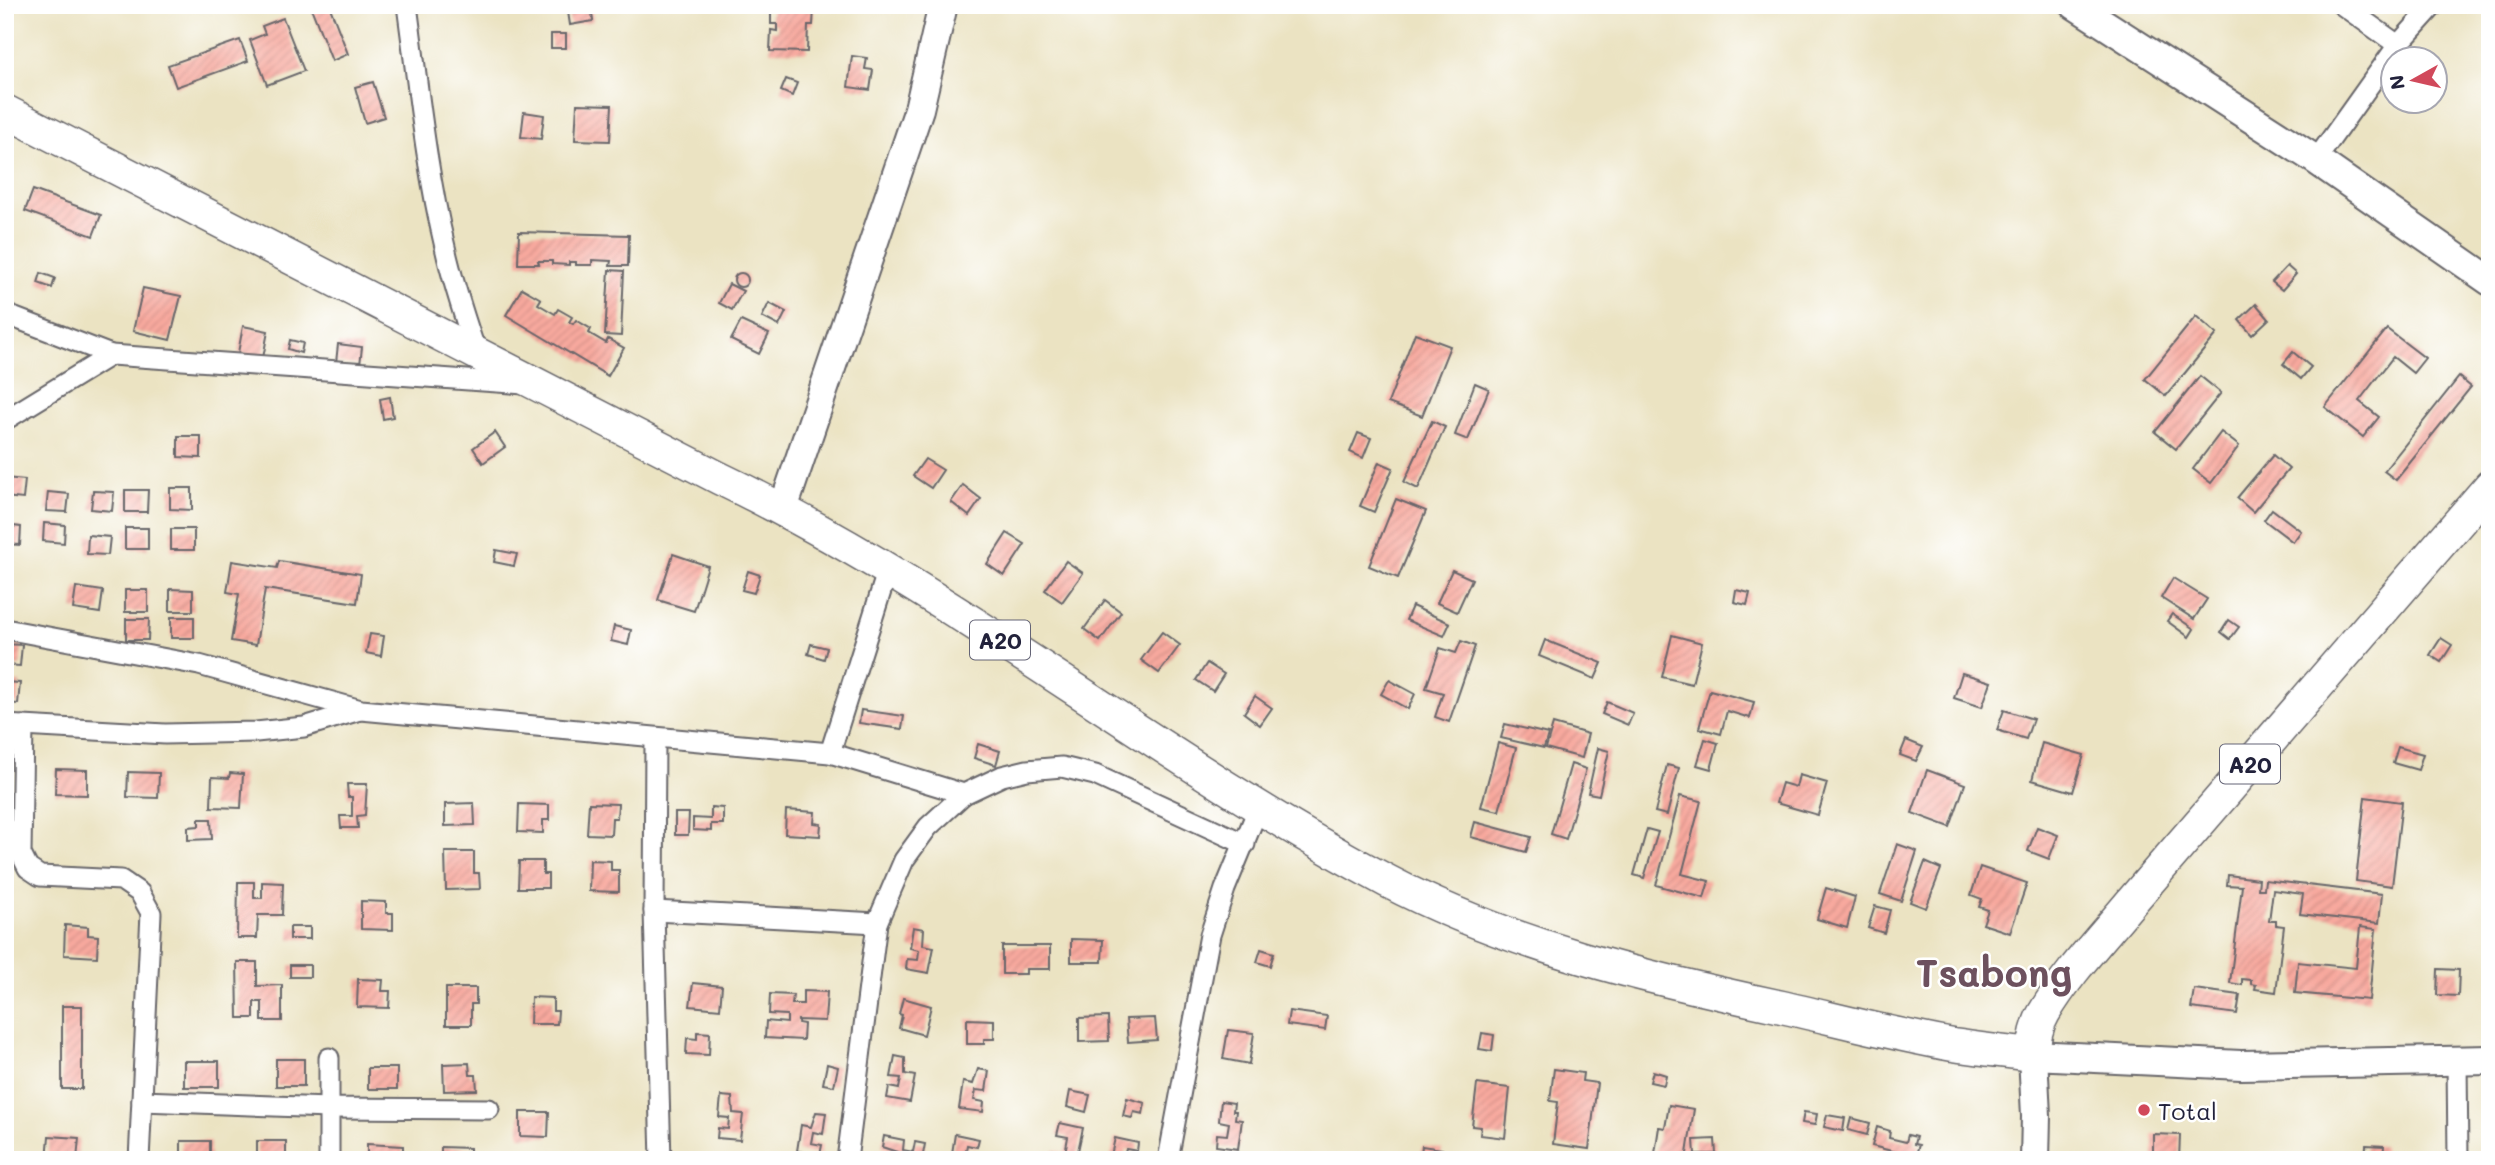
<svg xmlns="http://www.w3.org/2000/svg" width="2495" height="1165" font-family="Mali,sans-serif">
	<defs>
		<pattern id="building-hatch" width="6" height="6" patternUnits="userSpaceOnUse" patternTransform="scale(1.75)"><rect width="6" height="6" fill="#f8a99e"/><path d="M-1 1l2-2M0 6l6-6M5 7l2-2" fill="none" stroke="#d49189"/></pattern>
	</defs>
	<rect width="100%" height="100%" fill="#fff"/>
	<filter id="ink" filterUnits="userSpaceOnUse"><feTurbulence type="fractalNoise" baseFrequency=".0143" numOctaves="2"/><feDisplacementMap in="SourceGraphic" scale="14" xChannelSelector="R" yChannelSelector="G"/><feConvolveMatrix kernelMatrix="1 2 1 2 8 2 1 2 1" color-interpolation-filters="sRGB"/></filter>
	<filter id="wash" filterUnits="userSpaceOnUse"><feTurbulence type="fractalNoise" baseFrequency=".00686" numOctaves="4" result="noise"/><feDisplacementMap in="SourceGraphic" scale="28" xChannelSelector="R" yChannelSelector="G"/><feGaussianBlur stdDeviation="1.57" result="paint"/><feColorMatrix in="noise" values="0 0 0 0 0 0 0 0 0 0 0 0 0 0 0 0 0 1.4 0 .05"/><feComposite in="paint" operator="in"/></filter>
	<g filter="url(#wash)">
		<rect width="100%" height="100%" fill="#ebe3c2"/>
		<g id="blocks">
			<g fill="url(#building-hatch)">
				<polygon points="310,5 329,5 348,54 332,61"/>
				<polygon points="567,5 591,5 593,21 570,25"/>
				<polygon points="771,5 807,5 808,8 814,8 813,25 808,25 807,52 770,51 771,30 777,31 777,24 771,24"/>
				<polygon points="283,18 304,71 267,85 250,40 265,34 262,26"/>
				<rect x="551" y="34" width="15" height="14"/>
				<polygon points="240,40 248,61 176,87 168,65"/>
				<polygon points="852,56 867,58 865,69 873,70 870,90 848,87"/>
				<polygon points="786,79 797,83 792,96 781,91"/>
				<polygon points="373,82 384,117 365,123 355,87"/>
				<polygon points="577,104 612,105 610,141 575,140"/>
				<polygon points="524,112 544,115 541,139 521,137"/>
				<polygon points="33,190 101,215 93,236 25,211"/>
				<polygon points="519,232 629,235 628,266 610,266 611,261 592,260 592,265 576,265 576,262 569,262 569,265 552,264 552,261 538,261 539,264 518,264"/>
				<polygon points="2287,266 2296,274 2282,290 2272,282"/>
				<polygon points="609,270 624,271 621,336 605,335"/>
				<polygon points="41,273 55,278 52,288 38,283"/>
				<circle cx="741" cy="280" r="7"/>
				<polygon points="729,284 743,291 732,310 719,303"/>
				<polygon points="143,288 181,296 170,340 133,331"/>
				<polygon points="522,288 541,299 538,304 555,314 558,309 572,317 569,322 573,324 576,320 591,329 589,333 606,343 608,339 624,348 608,376 506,315"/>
				<polygon points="769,303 786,312 779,326 762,317"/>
				<polygon points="2256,304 2269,319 2252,335 2239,320"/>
				<polygon points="2196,316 2217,334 2166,396 2145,379"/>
				<polygon points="741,321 769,334 759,354 731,340"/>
				<polygon points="243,326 268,331 263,358 238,353"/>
				<polygon points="2387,329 2425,358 2413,373 2393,357 2359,401 2379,417 2363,437 2325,407"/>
				<polygon points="1415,333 1450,346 1422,416 1388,403"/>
				<polygon points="290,340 303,343 301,353 288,349"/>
				<polygon points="338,344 362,347 360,365 336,363"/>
				<polygon points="2293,352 2311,367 2301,379 2283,364"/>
				<polygon points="2200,376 2221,393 2176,449 2155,432"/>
				<polygon points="2459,377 2471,387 2396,480 2384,471"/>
				<polygon points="1475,383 1489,389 1468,440 1455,435"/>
				<polygon points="390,397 393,417 383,419 380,399"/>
				<polygon points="1432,421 1445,427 1418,489 1404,482"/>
				<polygon points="495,432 505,447 483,463 473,448"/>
				<polygon points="2221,432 2239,446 2211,483 2193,469"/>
				<polygon points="1358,433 1371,438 1363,458 1350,452"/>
				<polygon points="178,436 201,436 201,458 178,457"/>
				<polygon points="2273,455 2289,469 2253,512 2237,498"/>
				<polygon points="925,459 943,470 931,488 913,476"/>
				<polygon points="1379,462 1393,468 1374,512 1360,506"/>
				<polygon points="5,478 25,480 23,499 5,497"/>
				<polygon points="963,485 981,499 969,516 951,502"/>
				<polygon points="170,488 192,488 192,510 170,509"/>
				<polygon points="125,490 148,490 147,512 125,512"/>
				<polygon points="93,491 114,492 112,511 91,509"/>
				<polygon points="48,492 69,494 67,512 46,511"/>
				<polygon points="1396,499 1426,511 1398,578 1369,566"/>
				<polygon points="2272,509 2301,531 2293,542 2264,520"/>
				<polygon points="44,523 65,525 64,543 43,541"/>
				<polygon points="5,525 21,527 20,545 5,544"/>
				<rect x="125" y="528" width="23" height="21"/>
				<rect x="171" y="529" width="23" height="21"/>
				<polygon points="1007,533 1025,544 1004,576 987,564"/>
				<polygon points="88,535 110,537 108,555 87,554"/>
				<polygon points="496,550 517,554 514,566 494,562"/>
				<polygon points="673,554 708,566 694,611 658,600"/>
				<polygon points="232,561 277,568 279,561 361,574 357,603 265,589 256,645 231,641 239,594 227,592"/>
				<polygon points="1066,561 1083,573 1062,602 1045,590"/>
				<polygon points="1452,570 1472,579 1457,612 1437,603"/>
				<polygon points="748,571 760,575 754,593 742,590"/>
				<polygon points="2173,578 2207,599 2194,619 2161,598"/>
				<polygon points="76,587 103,591 100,613 73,609"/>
				<polygon points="170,589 193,590 193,611 170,611"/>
				<rect x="125" y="590" width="23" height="22"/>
				<polygon points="1736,590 1750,593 1747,605 1734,602"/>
				<polygon points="1105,600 1121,612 1100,641 1084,629"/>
				<polygon points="1412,606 1450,623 1444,636 1406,620"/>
				<polygon points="2172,614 2194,629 2189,637 2167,621"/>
				<rect x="171" y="617" width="23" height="21"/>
				<polygon points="126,619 149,619 148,640 126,640"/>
				<polygon points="2229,620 2239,627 2230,639 2221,632"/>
				<polygon points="614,626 631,630 628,645 611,641"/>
				<polygon points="1162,632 1180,645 1159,673 1141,660"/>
				<polygon points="370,634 384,636 381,656 366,653"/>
				<polygon points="1672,635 1702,643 1692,684 1662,677"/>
				<polygon points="2441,638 2452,645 2441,662 2430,655"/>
				<polygon points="1545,640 1602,663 1595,679 1539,656"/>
				<polygon points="1461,641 1475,646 1449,722 1435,717 1443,693 1426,688 1440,648 1456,653"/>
				<polygon points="5,644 22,645 20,666 5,665"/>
				<polygon points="811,644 827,648 824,659 808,654"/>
				<polygon points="1207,663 1224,674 1213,691 1196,680"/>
				<polygon points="1962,673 1991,682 1982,707 1954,698"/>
				<polygon points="1389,680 1415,694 1408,709 1381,694"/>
				<polygon points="5,682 20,683 18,704 5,703"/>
				<polygon points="1710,690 1754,702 1750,718 1727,711 1721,734 1699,728"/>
				<polygon points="1255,696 1272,708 1260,725 1244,713"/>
				<polygon points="1607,702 1633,713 1628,725 1602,714"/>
				<polygon points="861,710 904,716 902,729 859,723"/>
				<polygon points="2004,710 2033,719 2026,739 1997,730"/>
				<polygon points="1505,724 1548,734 1544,748 1501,738"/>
				<polygon points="1553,724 1588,734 1582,758 1546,748"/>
				<polygon points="1705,739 1718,743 1711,769 1697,765"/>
				<polygon points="1906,740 1923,747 1916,761 1900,755"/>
				<polygon points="1498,743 1516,748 1499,811 1481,807"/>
				<polygon points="2042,743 2084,755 2073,792 2032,780"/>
				<polygon points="978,744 1000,751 996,765 974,758"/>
				<polygon points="2398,747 2423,754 2418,770 2393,763"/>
				<polygon points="1598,748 1609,751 1599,795 1588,793"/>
				<polygon points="1571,764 1586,769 1566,839 1551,834"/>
				<polygon points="1667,765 1679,768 1667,815 1655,812"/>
				<polygon points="56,769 87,770 87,795 55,794"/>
				<polygon points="1927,770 1965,784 1950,827 1912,813"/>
				<polygon points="128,772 159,773 158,798 127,797"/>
				<polygon points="230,773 243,774 241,808 211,807 212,777 229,778"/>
				<polygon points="1799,775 1827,783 1818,815 1776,803 1782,783 1796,787"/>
				<polygon points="347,784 367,784 365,815 357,816 358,828 341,828 340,816 352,816 352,797 348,797"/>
				<polygon points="1680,796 1701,801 1682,874 1709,881 1704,898 1656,885"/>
				<polygon points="2365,797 2402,802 2392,886 2356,881"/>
				<polygon points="474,803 475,825 445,826 445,804"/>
				<polygon points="589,803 618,804 617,818 612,818 611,835 587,834"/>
				<polygon points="519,804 549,805 549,820 543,820 543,833 518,832"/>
				<polygon points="711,807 723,808 723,824 711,824 711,831 693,830 693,818 711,819"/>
				<polygon points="786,810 815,812 814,823 821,824 820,836 785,834"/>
				<polygon points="675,813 689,813 688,835 675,835"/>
				<polygon points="199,819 211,819 212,839 188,840 188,827 199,826"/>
				<polygon points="1475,822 1531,837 1526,852 1471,837"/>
				<polygon points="2037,827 2058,835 2049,859 2028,851"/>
				<polygon points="1647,829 1658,832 1644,878 1634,875"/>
				<polygon points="1897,844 1917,851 1901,901 1880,894"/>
				<polygon points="445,852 474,852 474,873 479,873 480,889 446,890"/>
				<polygon points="590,860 611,861 611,870 619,870 619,892 589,891"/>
				<polygon points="519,861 543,861 543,874 548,874 548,888 518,888"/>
				<polygon points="1925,862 1941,869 1926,908 1910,902"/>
				<polygon points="1980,867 2027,883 2010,933 1983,924 1988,910 1979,907 1982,899 1971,895"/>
				<polygon points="2228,875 2259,879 2258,889 2264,889 2265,880 2382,894 2379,923 2300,914 2303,894 2273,890 2269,921 2276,921 2276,925 2284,926 2276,992 2255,989 2256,985 2251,984 2251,980 2242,979 2242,985 2230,983 2242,886 2227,885"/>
				<polygon points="238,882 254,882 254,898 262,898 262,882 283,883 282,915 258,915 257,938 237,938"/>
				<polygon points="1826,888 1855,897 1847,928 1817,919"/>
				<polygon points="361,901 386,902 386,913 393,913 393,930 361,929"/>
				<polygon points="1875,906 1890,910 1884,933 1868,928"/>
				<polygon points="65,925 88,927 88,935 98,936 97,957 64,955"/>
				<rect x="290" y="927" width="20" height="12"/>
				<polygon points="913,927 924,929 923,945 934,947 929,973 906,969 907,959 918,960 919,950 910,948"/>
				<polygon points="2360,927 2376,929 2369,1000 2295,993 2298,962 2356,968"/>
				<polygon points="1071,939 1103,940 1102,962 1071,962"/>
				<polygon points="1002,946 1050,946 1050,969 1026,969 1026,974 1002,974"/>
				<polygon points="1261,949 1274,953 1270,966 1257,962"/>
				<polygon points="237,962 257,962 257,986 282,985 282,1021 262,1021 262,1002 254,1002 254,1018 238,1018"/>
				<rect x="290" y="965" width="20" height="12"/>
				<polygon points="2438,969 2459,970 2458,996 2437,995"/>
				<polygon points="358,979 383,980 382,991 390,991 389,1008 357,1007"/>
				<polygon points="693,983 722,986 720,1009 690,1006"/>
				<polygon points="446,988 476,988 476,1004 471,1004 471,1025 446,1025"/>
				<polygon points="2194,989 2240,995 2237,1014 2191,1008"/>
				<polygon points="803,991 827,992 825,1021 798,1020 798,1023 804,1024 803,1040 765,1038 766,1021 787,1023 787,1015 769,1014 770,994 793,995 792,1004 803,1004"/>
				<polygon points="531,997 553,998 553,1011 558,1011 557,1024 530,1024"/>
				<polygon points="903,998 931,1006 924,1035 899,1028 902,1015 899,1014"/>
				<rect x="62" y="1006" width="20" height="83"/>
				<polygon points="1289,1011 1327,1016 1325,1030 1287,1025"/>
				<polygon points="1108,1017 1109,1041 1079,1042 1079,1018"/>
				<polygon points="1155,1018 1157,1040 1128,1042 1126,1019"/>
				<polygon points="967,1019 994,1020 994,1039 984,1039 984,1044 967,1044"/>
				<polygon points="1228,1030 1254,1033 1249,1064 1223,1059"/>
				<polygon points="697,1032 710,1033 709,1055 686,1054 687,1038 697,1039"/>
				<polygon points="1482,1033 1494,1035 1492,1051 1479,1049"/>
				<polygon points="895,1056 905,1058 905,1074 915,1076 910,1102 887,1098 889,1087 899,1089 901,1078 891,1077"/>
				<rect x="276" y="1059" width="28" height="27"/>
				<rect x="184" y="1061" width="35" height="26"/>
				<polygon points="469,1063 470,1075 476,1075 477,1090 444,1091 443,1064"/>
				<polygon points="827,1064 838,1067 834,1086 823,1084"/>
				<rect x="368" y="1068" width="29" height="21"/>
				<polygon points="978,1069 989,1071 986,1091 976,1090 974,1100 984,1102 983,1112 959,1109 963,1082 973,1084"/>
				<polygon points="1554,1069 1583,1073 1582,1081 1597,1083 1589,1149 1553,1144 1558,1102 1550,1101"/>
				<polygon points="1653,1071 1666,1075 1664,1085 1650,1082"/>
				<polygon points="1477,1084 1510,1088 1505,1138 1480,1135 1481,1127 1472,1126"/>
				<polygon points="1070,1091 1090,1095 1086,1112 1067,1107"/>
				<polygon points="721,1096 732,1097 733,1113 743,1114 740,1140 717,1138 718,1128 728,1129 729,1118 719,1117"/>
				<polygon points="1127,1098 1145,1103 1143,1114 1134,1112 1132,1118 1123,1116"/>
				<polygon points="1221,1101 1234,1103 1233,1111 1236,1111 1235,1119 1242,1120 1238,1149 1216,1146 1217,1134 1227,1135 1229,1123 1219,1121"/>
				<polygon points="1669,1105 1694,1109 1686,1160 1654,1160 1659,1127 1665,1128"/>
				<polygon points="520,1112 549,1112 548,1137 520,1136"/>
				<polygon points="816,1112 826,1113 823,1134 813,1132 811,1143 822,1145 820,1155 797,1151 801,1125 811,1127"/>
				<polygon points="1804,1112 1817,1114 1815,1125 1802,1123"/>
				<polygon points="1827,1115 1845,1118 1843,1131 1824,1127"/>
				<polygon points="1851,1118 1870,1123 1867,1135 1848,1130"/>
				<polygon points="1060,1123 1083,1128 1076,1160 1052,1158 1054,1150 1065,1153 1068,1137 1057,1135"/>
				<polygon points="1877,1127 1890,1131 1889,1138 1906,1142 1908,1135 1916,1137 1914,1144 1919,1145 1915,1157 1872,1146"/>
				<polygon points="955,1134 979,1139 977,1147 967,1145 964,1160 951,1160"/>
				<polygon points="2153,1134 2180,1135 2179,1160 2153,1160"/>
				<polygon points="49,1136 79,1138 77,1160 47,1160"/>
				<polygon points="884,1136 904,1140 903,1150 913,1152 915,1142 925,1144 922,1160 896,1160 897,1152 882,1147"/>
				<polygon points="1115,1138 1138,1143 1137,1151 1126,1149 1123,1160 1110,1160"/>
				<polygon points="1715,1139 1716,1154 1695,1154 1694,1140"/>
				<rect x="181" y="1141" width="29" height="19"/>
				<rect x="257" y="1141" width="29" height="19"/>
				<polygon points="367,1144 403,1146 403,1160 367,1160"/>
				<polygon points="2366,1145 2384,1146 2383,1160 2365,1160"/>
				<polygon points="1422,1146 1442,1149 1440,1160 1420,1160"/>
				<polygon points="441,1147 470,1148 470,1160 441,1160"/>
			</g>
		</g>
	</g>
	<g filter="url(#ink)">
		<use href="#blocks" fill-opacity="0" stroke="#68666a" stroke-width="2"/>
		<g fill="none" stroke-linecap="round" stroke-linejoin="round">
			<g stroke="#68666a" stroke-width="23">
				<g id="street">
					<path d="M407 5C418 86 426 168 445 247 453 284 465 319 477 355"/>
					<polyline points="2342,5 2398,45"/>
					<polyline points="2316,160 2398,45 2434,5"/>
					<polyline points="5,314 111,355"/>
					<polyline points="5,420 111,355 524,384"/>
					<polyline points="5,629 199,665 361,710 830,753 964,794 1002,776 1027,770 1062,767 1095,775 1245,844"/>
					<polyline points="5,725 165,734 256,732 304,727 360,710"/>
					<polyline points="23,726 21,854 28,868 40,876 121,880 140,893 151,913 139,1160"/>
					<polyline points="655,738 654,911 661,1160"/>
					<polyline points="830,753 888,569"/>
					<polyline points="654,911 877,923"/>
					<polyline points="2457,1060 2458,1160"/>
					<polyline points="142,1101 329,1108 489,1109"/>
					<polyline points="329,1160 329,1058"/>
					<polyline points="847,1160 877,923 904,860 928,827 964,794"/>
					<polyline points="1168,1160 1210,935 1225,889 1258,809"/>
				</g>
			</g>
			<g stroke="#68666a" stroke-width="32">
				<g id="secondary">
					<polyline points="2075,5 2316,160 2490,281"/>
					<polyline points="783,509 919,109 943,5"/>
					<polyline points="2035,1160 2036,1116 2033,1055 2241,1065 2490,1060"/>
				</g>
			</g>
			<g stroke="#68666a" stroke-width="35">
				<path id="primary" d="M5 111 719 478C955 591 1157 759 1387 881 1511 946 1647 978 1782 1007 1839 1020 1896 1035 1953 1045 1980 1049 2006 1052 2033 1055 2034 1041 2036 1026 2044 1013 2066 975 2103 936 2132 901L2490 486"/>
			</g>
			<use href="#street" stroke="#fff" stroke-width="19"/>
			<use href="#secondary" stroke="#fff" stroke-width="28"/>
			<use href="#primary" stroke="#fff" stroke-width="32"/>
		</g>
	</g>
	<circle fill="#d1495b" stroke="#fff" stroke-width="2.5" cx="2144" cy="1110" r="7"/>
	<g text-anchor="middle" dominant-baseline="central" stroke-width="5" stroke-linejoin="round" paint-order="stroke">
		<g fill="#fff" stroke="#646476" stroke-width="2">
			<rect x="970" y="620.5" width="60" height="39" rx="5"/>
			<rect x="2220" y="744.5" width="60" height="39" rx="5"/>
		</g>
		<g font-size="23" font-weight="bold" fill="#22223b">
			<text x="1000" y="640">A20</text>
			<text x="2250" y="764">A20</text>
		</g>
		<g font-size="24" fill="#22223b" stroke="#fff" text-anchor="start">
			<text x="2158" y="1110">Total</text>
		</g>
		<g font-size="38" font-weight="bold" fill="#6d515e" stroke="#fff">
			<text x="1994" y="972">Tsabong</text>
		</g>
	</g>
	<rect width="2495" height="1165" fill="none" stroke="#fff" stroke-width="28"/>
	<g transform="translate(2414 80) rotate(262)"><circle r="33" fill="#ffffff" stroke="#a7a7b1" stroke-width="2"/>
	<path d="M0-5L12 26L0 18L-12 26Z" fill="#d1495b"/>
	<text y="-10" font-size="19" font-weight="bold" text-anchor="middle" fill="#22223b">N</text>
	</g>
</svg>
